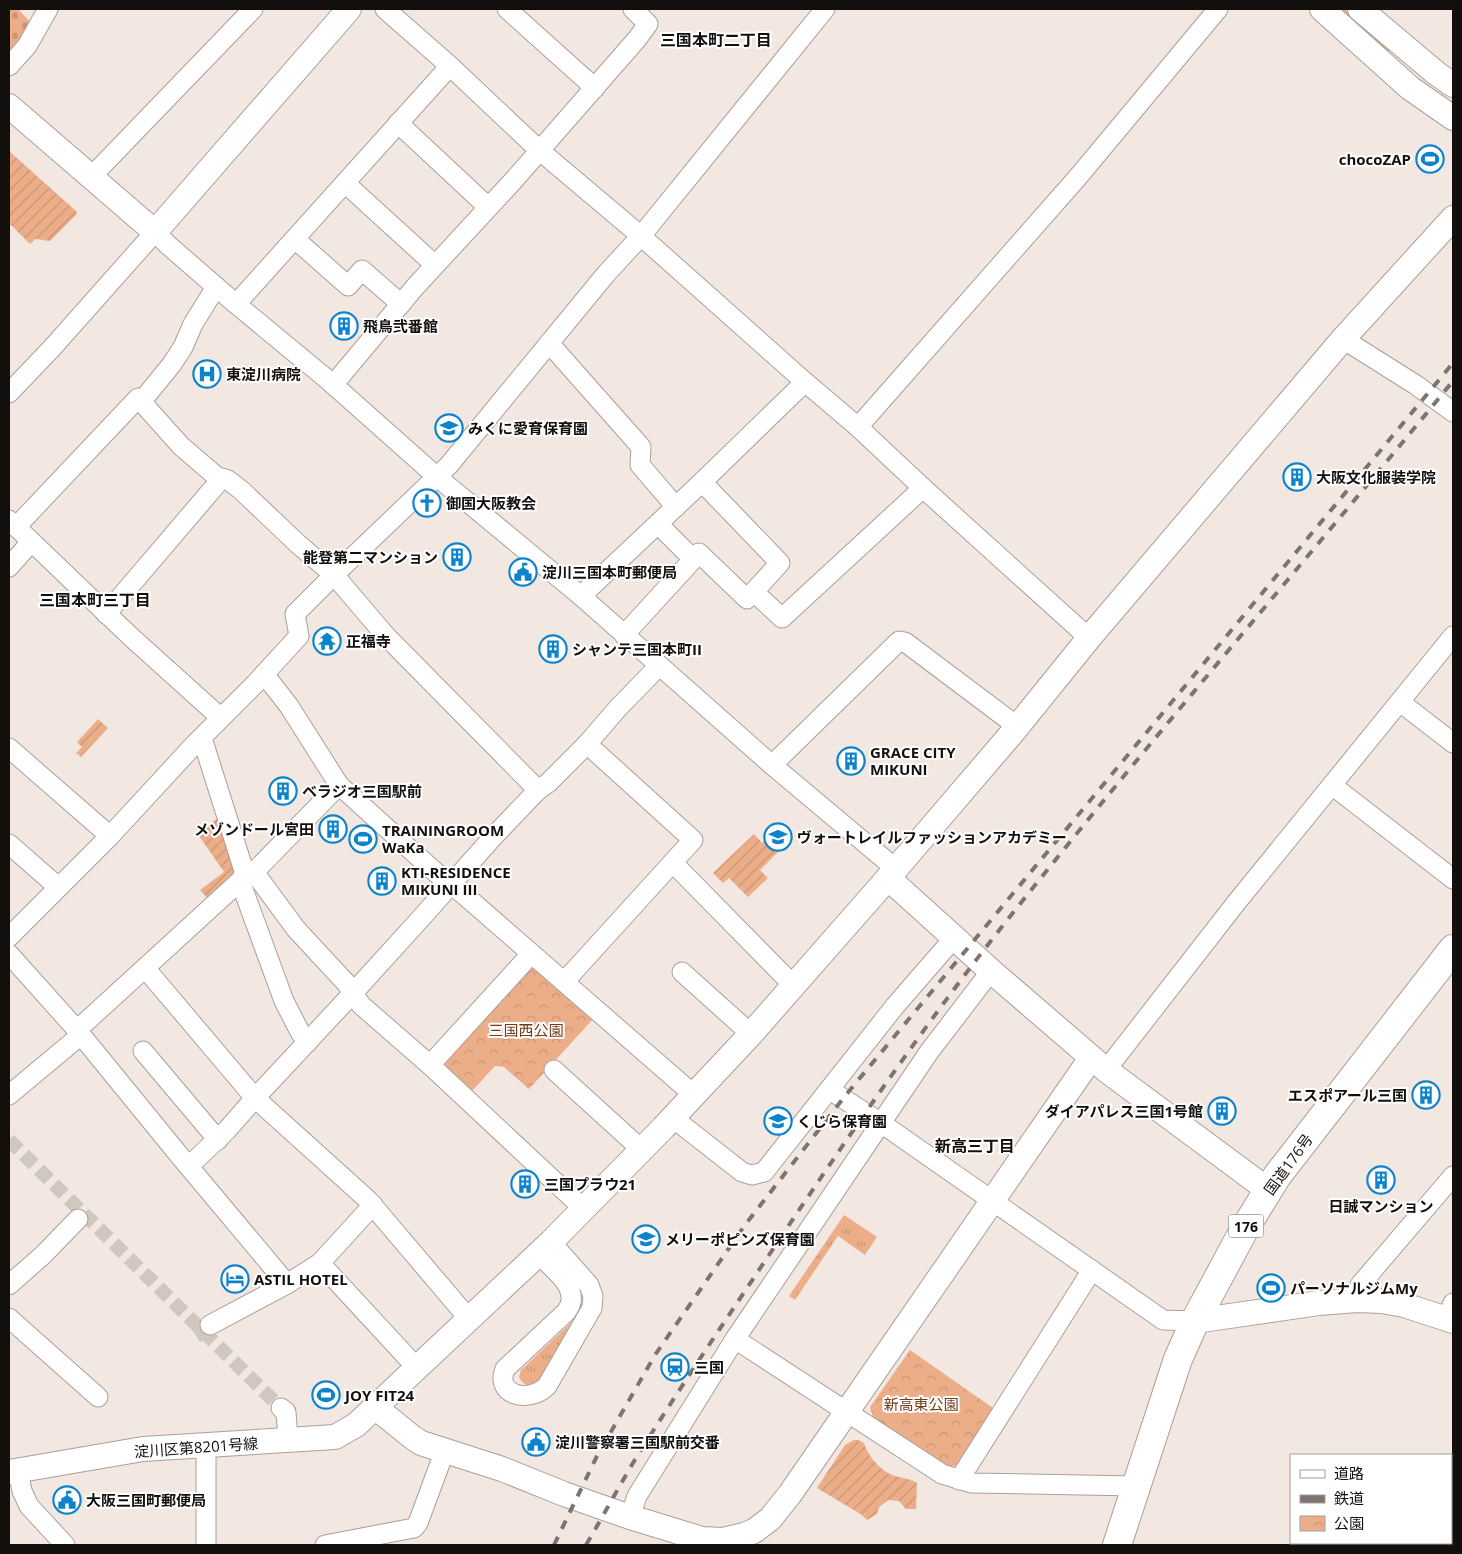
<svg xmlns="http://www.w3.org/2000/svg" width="1462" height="1554" font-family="'Open Sans','Noto Sans JP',sans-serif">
	<defs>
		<pattern id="grass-tufts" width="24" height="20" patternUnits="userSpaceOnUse" patternTransform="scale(1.25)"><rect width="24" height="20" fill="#ecae88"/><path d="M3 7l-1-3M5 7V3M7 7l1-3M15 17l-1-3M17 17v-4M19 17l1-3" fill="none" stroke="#ca9474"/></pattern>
		<pattern id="cemetery-stones" width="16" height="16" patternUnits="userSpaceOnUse" patternTransform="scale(1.25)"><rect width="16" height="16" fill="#ecae88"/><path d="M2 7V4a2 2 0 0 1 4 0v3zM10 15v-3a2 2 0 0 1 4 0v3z" fill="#ca9474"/></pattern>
		<pattern id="park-crowns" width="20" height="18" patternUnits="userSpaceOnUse" patternTransform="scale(1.25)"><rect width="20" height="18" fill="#ecae88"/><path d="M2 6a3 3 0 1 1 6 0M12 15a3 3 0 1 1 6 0" fill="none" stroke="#ca9474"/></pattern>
		<pattern id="garden-furrows" width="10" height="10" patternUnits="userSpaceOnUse" patternTransform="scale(1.25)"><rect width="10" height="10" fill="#ecae88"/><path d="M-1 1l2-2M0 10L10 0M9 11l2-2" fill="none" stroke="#ca9474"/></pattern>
	</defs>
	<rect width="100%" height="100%" fill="#f3e8e1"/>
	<g fill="url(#grass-tufts)">
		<polygon points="1338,9 1345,9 1391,48 1391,50 1388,52"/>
		<polygon points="844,1215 877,1237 865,1255 838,1236 795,1300 789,1296"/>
		<polygon points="577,1317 541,1381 528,1386 522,1382 519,1377 521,1370"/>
	</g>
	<polygon fill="url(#cemetery-stones)" points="9,9 18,9 33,25 9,59"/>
	<g fill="url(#park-crowns)">
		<polygon points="531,961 595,1017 529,1089 504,1067 495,1066 472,1091 440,1061"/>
		<polygon points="910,1350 993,1408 957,1465 947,1468 873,1417 870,1407"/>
	</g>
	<g fill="url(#garden-furrows)">
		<polygon points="9,151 76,211 77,214 50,241 35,239 30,244 11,225 9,225"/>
		<polygon points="98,719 108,728 81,757 76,753 82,747 77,742"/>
		<polygon points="221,816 237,871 209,900 200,890 224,872 197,833"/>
		<polygon points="754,834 762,843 767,838 779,851 760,870 768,878 748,897 729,878 723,883 713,873"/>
		<path d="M854 1440H858L864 1443C867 1454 879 1469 890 1474 899 1478 909 1478 917 1483L916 1509H906L899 1501 888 1500 879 1507 877 1514 867 1520 862 1515 817 1488 845 1445Z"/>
	</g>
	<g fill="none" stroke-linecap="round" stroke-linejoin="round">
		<polyline stroke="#d1c7c1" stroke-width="14" stroke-dasharray="14 7" stroke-linecap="butt" points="9,1140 281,1408"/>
		<polyline stroke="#d1c7c1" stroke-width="19" stroke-dasharray="19 9" stroke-linecap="butt" points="195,1334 210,1325"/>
		<g stroke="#aa9f99" stroke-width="21">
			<g id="minor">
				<polyline points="385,9 450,66 539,150 641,236 805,382 858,427 923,488 1089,638"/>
				<polyline points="507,9 595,88"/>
				<polyline points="9,66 27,46 48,9"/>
				<polyline points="398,123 488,207"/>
				<polyline points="91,177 253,9"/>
				<polyline points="345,183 435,265"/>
				<polyline points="295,239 348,286 362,270 401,304"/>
				<polyline points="236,304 450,66"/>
				<polyline points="1343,339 1416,385 1453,412"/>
				<polyline points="549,343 641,447 640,465 676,507"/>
				<polyline points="333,385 415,287 513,181 637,39 648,24 633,9"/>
				<polyline points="9,393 52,348 155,232 168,245 236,304 328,380 436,476 581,596 772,765 896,869"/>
				<polyline points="141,402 172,364 183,347 193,324 216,287"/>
				<polyline points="858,427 1078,177 1218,9"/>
				<polyline points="9,520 130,636 221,718"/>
				<polyline points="658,524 693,559"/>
				<polyline points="16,527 138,398 181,446 217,477 228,480 241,490 298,544 334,575 386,636 538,790"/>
				<polyline points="9,567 31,542"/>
				<polyline points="754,592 782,618 923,488"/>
				<polyline points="581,596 702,482 805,382"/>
				<polyline points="106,614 222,478"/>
				<polyline points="624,635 699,553 747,599 780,563 702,482"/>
				<polyline points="264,674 289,706 339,785 443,879 462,893 694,1095"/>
				<polyline points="1400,702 1453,743"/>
				<polyline points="202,738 245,874"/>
				<polyline points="9,748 110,836"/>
				<polyline points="772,765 899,641 905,642 1018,727"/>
				<polyline points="1333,786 1453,879"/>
				<polyline points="9,844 58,887"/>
				<polyline points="673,863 794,986"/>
				<polyline points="254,872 296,929 347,984 361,1005 430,1065 584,1209"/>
				<polyline points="240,881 284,1001 301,1034 308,1042"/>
				<polyline points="9,937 110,836 194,745 255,684 299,636 295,614 334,575 449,465 606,274 641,236 825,9"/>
				<polyline points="9,954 77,1030 179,1155 287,1284 320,1263 417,1368"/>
				<polyline points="145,968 255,1098 368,1200 469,1319"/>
				<polyline points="682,972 751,1034"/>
				<polyline points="564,982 693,840 587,744"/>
				<polyline points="77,1030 240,881 245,874 254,872 339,785"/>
				<polyline points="143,1051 218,1140"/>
				<polyline points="430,1065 531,954"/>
				<polyline points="554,1070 642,1150"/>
				<polyline points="1106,1070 1236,903 1453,636"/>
				<polyline points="830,1090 881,1123 1163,1320 1195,1321"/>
				<polyline points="9,1095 81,1035"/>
				<polyline points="673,1118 742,1172 752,1175 764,1172 895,1006 954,938"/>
				<polyline points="189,1166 227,1130 255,1098 353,993 422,917 493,837 538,790 548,783 587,744 618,708 659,666"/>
				<path d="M538 1254C552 1268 584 1290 566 1312L505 1369C494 1395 529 1404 547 1386L592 1308 593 1296 589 1285 551 1242"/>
				<polyline points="320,1263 373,1205"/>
				<polyline points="9,1285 43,1255 78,1219"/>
				<polyline points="1357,1300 1360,1285 1453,1176"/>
				<polyline points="9,1318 98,1397"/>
				<polyline points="1447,1319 1453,1303"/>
				<polyline points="210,1325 287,1284"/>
				<polyline points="735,1339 942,1474 971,1483 1136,1486"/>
				<polyline points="281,1408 286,1412 288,1440"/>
				<polyline points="18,1471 22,1491 29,1506 65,1545"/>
				<polyline points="959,1480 1092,1270"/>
				<polyline points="630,1517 637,1496 735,1339 929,1052 991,971"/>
				<polyline points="206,1545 206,1445"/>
				<polyline points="325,1545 414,1528 418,1523 445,1450"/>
			</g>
		</g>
		<g stroke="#aa9f99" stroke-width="26">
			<g id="tertiary">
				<polyline points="1322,9 1410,88 1453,118"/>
				<polyline points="1360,9 1436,73 1453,85"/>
				<polyline points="9,106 155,232 349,9"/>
				<polyline points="888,878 991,971 1106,1070 1268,1190"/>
				<polyline points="1195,1321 1319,1303 1357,1300 1381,1301 1404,1305 1453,1321"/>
				<polyline points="375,1407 412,1437 421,1443 502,1469 564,1494 630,1517 702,1539 723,1540 744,1535 754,1531 770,1519 790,1494 1091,1058"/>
				<polyline points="9,1472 143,1449 335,1437 356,1425 551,1242 663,1128 751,1034 888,878 1013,732 1089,638 1343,339 1453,218"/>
			</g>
		</g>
		<g stroke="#aa9f99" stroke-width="30">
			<polyline id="trunk" points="1117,1545 1178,1359 1195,1321 1245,1228 1277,1176 1453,949"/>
		</g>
		<use href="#minor" stroke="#fff" stroke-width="19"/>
		<use href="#tertiary" stroke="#fff" stroke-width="24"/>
		<use href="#trunk" stroke="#fff" stroke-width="28"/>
		<g stroke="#7c7470" stroke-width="4" stroke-dasharray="9 9" stroke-linecap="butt">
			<polyline points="554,1545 597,1456 655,1355 745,1225 845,1096 1453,363"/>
			<path d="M586 1545C602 1518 617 1490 633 1463 677 1392 723 1324 769 1255 849 1135 930 1016 1020 904 1161 727 1310 556 1453 381"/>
		</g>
	</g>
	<defs>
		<g id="stadium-ring" transform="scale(1.4375)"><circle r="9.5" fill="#fff" stroke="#0d83cc" stroke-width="1.5"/><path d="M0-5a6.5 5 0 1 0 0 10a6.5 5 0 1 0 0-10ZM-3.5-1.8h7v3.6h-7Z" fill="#0d83cc"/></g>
		<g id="building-ring" transform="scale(1.4375)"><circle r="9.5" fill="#fff" stroke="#0d83cc" stroke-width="1.5"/><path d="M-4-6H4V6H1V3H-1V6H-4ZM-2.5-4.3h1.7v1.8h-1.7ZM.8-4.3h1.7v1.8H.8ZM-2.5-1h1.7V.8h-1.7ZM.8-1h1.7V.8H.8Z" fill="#0d83cc"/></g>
		<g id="hospital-ring" transform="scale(1.4375)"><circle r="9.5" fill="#fff" stroke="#0d83cc" stroke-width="1.5"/><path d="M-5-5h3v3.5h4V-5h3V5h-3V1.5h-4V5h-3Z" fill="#0d83cc"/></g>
		<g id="school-ring" transform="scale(1.4375)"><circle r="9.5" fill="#fff" stroke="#0d83cc" stroke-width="1.5"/><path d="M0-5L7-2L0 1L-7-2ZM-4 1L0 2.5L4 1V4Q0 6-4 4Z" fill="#0d83cc"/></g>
		<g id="church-ring" transform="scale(1.4375)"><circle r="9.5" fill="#fff" stroke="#0d83cc" stroke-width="1.5"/><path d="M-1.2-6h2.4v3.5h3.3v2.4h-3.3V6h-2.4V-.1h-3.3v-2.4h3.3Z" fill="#0d83cc"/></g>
		<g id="civic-ring" transform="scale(1.4375)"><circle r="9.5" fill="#fff" stroke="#0d83cc" stroke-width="1.5"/><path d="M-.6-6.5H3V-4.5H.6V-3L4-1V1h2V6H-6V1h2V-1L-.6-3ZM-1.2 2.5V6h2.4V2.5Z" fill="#0d83cc"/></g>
		<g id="temple-ring" transform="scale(1.4375)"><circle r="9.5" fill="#fff" stroke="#0d83cc" stroke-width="1.5"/><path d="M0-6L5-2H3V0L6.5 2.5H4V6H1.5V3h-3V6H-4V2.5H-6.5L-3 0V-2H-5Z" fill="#0d83cc"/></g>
		<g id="university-ring" transform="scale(1.4375)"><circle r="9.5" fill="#fff" stroke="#0d83cc" stroke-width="1.5"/><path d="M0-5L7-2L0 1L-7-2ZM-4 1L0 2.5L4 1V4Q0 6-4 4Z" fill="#0d83cc"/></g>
		<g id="hotel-ring" transform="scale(1.4375)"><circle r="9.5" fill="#fff" stroke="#0d83cc" stroke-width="1.5"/><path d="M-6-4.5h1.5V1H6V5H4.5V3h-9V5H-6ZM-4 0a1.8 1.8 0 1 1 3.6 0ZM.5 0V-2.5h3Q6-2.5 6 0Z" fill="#0d83cc"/></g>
		<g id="station-ring" transform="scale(1.4375)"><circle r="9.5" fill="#fff" stroke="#0d83cc" stroke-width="1.5"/><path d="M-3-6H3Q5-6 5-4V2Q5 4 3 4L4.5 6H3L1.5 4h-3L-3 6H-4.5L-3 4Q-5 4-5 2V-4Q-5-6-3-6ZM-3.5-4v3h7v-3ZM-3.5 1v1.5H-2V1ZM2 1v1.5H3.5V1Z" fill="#0d83cc"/></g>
	</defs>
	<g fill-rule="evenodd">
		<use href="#stadium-ring" x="1430" y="159"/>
		<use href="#building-ring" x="344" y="326"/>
		<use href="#hospital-ring" x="207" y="374"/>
		<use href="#school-ring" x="449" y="428"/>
		<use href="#building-ring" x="1297" y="477"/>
		<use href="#church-ring" x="427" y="503"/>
		<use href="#building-ring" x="457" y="557"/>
		<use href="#civic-ring" x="523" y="572"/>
		<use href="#temple-ring" x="327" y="641"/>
		<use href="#building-ring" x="553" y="649"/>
		<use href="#building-ring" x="851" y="761"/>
		<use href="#building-ring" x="283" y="791"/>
		<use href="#building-ring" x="333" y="829"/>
		<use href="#university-ring" x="778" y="837"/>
		<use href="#stadium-ring" x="363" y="839"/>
		<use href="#building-ring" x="382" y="881"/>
		<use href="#building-ring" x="1426" y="1095"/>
		<use href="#building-ring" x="1222" y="1111"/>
		<use href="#school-ring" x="778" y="1121"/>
		<use href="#building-ring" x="1381" y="1180"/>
		<use href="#building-ring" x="525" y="1184"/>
		<use href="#school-ring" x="646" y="1239"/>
		<use href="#hotel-ring" x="235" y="1279"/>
		<use href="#stadium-ring" x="1271" y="1288"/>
		<use href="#station-ring" x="675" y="1367"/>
		<use href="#stadium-ring" x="326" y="1395"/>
		<use href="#civic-ring" x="536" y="1442"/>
		<use href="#civic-ring" x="67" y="1500"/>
	</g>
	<g text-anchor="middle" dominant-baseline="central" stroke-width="4" stroke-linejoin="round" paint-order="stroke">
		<rect fill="#fff" stroke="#5a5756" stroke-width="1" x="1228.5" y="1214.5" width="35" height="23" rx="4"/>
		<g font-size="14" font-weight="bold" fill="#130f0d">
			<text x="1246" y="1226">176</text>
		</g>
		<g font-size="15" font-weight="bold" fill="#130f0d" stroke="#fff" text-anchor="start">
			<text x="1411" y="159" text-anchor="end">chocoZAP</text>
			<text x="363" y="326">飛鳥弐番館</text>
			<text x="226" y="374">東淀川病院</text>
			<text x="468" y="428">みくに愛育保育園</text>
			<text x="1316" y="477">大阪文化服装学院</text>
			<text x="446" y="503">御国大阪教会</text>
			<text x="438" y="557" text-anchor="end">能登第二マンション</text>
			<text x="542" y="572">淀川三国本町郵便局</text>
			<text x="346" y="641">正福寺</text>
			<text x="572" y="649">シャンテ三国本町II</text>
			<text x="870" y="752">GRACE CITY<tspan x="870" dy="17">MIKUNI</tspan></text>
			<text x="302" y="791">ベラジオ三国駅前</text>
			<text x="314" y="829" text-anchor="end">メゾンドール宮田</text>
			<text x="382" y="830">TRAININGROOM<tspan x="382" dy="17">WaKa</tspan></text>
			<text x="797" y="837">ヴォートレイルファッションアカデミー</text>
			<text x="401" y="872">KTI-RESIDENCE<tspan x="401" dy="17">MIKUNI III</tspan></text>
			<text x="1407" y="1095" text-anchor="end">エスポアール三国</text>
			<text x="1203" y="1111" text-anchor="end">ダイアパレス三国1号館</text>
			<text x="797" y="1121">くじら保育園</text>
			<text x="544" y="1184">三国プラウ21</text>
			<text x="1381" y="1206" text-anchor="middle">日誠マンション</text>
			<text x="665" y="1239">メリーポピンズ保育園</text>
			<text x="254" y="1279">ASTIL HOTEL</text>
			<text x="1290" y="1288">パーソナルジムMy</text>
			<text x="694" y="1367">三国</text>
			<text x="345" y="1395">JOY FIT24</text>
			<text x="555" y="1442">淀川警察署三国駅前交番</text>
			<text x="86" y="1500">大阪三国町郵便局</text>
		</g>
		<g font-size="15" fill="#703d19" stroke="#fff">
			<text x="526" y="1030">三国西公園</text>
			<text x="921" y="1404">新高東公園</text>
		</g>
		<g font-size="15" fill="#130f0d" stroke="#fff">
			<text transform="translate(1288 1164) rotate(-54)">国道176号</text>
			<text transform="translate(196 1447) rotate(-4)">淀川区第8201号線</text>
		</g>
		<g font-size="16" font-weight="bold" fill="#130f0d" stroke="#fff">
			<text x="716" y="40">三国本町二丁目</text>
			<text x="95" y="600">三国本町三丁目</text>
			<text x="975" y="1146">新高三丁目</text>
		</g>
	</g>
	<rect width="1462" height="1554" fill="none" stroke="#130f0d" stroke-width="20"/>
	<rect x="1290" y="1454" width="162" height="90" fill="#ffffff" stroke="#a19f9e"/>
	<rect x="1300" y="1470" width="25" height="8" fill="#ffffff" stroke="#a19f9e"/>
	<text x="1334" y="1479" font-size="15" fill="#130f0d">道路</text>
	<rect x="1300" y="1495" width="25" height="8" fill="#7c7470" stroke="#a19f9e"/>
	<text x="1334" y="1504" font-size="15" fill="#130f0d">鉄道</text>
	<rect x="1300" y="1516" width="25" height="15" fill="url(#park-crowns)" stroke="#a19f9e"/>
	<text x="1334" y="1529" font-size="15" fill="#130f0d">公園</text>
</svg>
